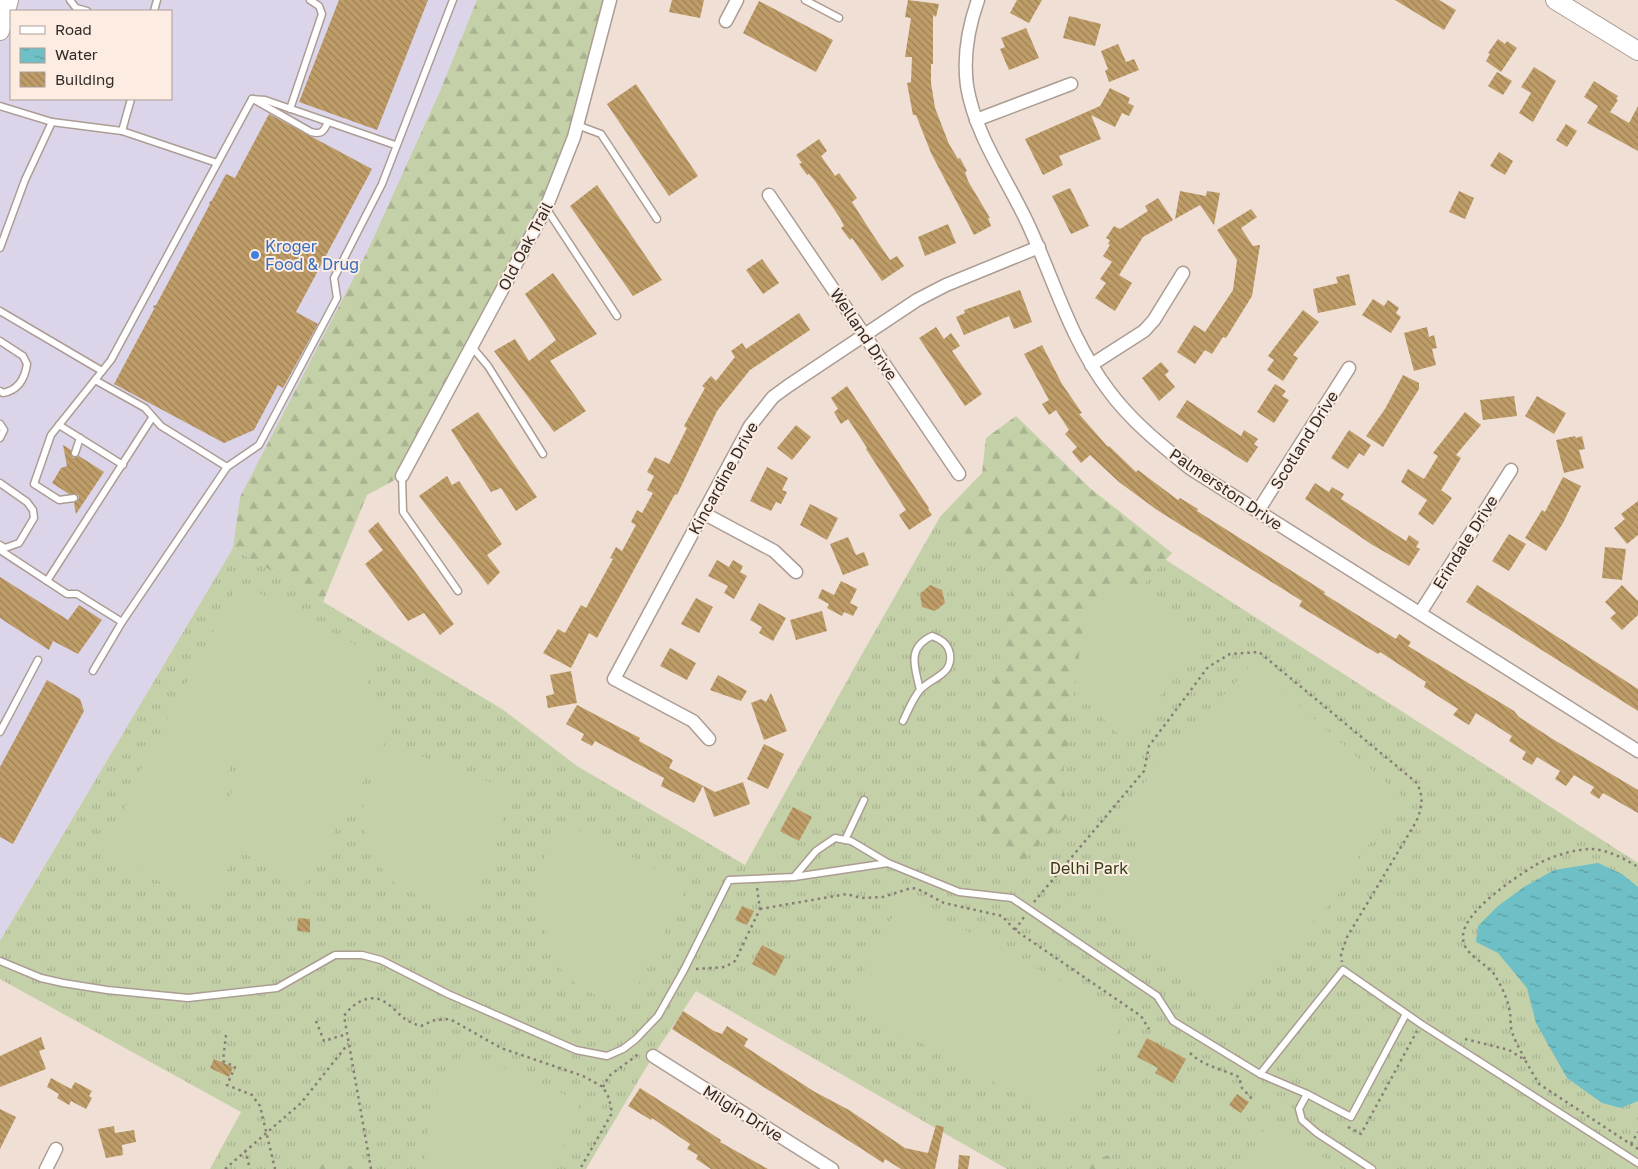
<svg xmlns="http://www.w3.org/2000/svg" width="1638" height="1169" font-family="'Golos Text',sans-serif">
	<defs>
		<pattern id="grass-tufts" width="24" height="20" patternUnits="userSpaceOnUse" patternTransform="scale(1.25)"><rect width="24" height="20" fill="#c4d0a8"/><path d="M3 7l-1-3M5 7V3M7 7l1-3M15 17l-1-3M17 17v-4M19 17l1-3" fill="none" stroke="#a9b391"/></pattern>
		<pattern id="forest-firs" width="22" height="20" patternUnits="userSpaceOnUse" patternTransform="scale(1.25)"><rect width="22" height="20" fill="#c4d0a8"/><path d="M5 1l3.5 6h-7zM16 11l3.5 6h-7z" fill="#a9b391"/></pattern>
		<pattern id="water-ripples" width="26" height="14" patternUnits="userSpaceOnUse" patternTransform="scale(1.25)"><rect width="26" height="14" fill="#6ec0c6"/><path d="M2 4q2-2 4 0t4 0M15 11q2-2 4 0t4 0" fill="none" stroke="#5b9ca1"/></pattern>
		<pattern id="building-back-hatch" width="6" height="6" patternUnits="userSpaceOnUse" patternTransform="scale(1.25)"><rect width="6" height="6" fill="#bf9d68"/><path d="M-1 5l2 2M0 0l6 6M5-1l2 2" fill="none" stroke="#9c8056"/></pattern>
	</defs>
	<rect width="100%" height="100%" fill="#efdfd5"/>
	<path fill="#dcd5ea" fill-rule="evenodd" d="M0 0H477L440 91 367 252 240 497 233 548 0 941ZM11 11H171V99H11Z"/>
	<polygon fill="url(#grass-tufts)" points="1001,454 1638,863 1638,1169 1007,1169 696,991 653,1056 586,1169 210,1169 241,1112 0,979 0,941 233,548 502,709 577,766 745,865 853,670 940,517"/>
	<g fill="url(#forest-firs)">
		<polygon points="477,0 610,0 562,173 402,476 367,495 323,602 233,548 240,497 367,252 440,91"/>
		<polygon points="1016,416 1091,489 1172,553 1138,591 1120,578 1083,628 1062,782 1069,815 1020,864 984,844 975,778 1014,584 940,517 982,473 986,438"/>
		<polygon points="1108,1155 1119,1169 1069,1169"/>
		<polygon points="305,1162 371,1168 371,1169 307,1169"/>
	</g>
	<g fill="#c4d0a8" fill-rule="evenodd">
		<polygon points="1120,578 1206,638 1125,741 1075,690 1083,628 1096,602"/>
		<path d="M239 582 380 658 359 698 398 720 303 887 233 847V860L207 906 102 852 141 776 138 775ZM233 762 248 763 225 804 218 791Z"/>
		<polygon points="1252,664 1406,800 1352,865 1359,872 1227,1014 1089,902 1125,864 1150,846 1115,815"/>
		<polygon points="388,744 514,791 468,918 398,886 386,876 375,858 365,832 362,815 366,792"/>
		<polygon points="566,824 688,885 627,1007 601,998 577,985 554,963 534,885 541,864 553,841"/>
		<polygon points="903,897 1126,1016 1069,1122 846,1003"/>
		<polygon points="464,1050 576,1100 581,1113 552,1169 432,1169 425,1161 430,1106"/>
		<polygon points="1268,1123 1342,1169 1240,1169"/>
	</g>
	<polygon fill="url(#water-ripples)" points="1598,863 1622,874 1638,887 1638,1101 1621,1108 1602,1103 1567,1078 1536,1023 1527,988 1498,953 1476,942 1478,926 1498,906 1524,887 1554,870"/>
	<g fill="url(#building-back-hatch)">
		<polygon points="339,0 428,0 377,130 299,102"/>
		<polygon points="672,0 704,0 700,18 669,12"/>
		<polygon points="908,0 939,4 936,17 933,15 933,64 931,64 931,83 935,108 949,144 958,159 960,158 967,171 965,172 968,181 990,218 988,218 991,226 974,235 931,153 916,115 913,115 907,83 911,82 912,57 905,57 911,18 905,17"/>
		<polygon points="1017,0 1042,0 1029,23 1010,13"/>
		<polygon points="1395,0 1439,0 1456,10 1444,30"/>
		<polygon points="759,1 833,40 816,72 743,33"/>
		<polygon points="1069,16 1101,24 1095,46 1063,38"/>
		<polygon points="1026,28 1039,58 1009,70 1000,49 1005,47 1001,38"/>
		<polygon points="1498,39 1505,44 1507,41 1517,48 1501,72 1486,61 1490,54 1488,53"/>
		<polygon points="1118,44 1126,62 1134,59 1139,70 1109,82 1105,71 1108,69 1101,51"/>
		<polygon points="1534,67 1556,81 1533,122 1519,113 1531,93 1521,87"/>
		<polygon points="1497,72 1512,81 1503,95 1488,86"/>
		<polygon points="1594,81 1618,96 1616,99 1618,100 1610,112 1629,123 1638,106 1638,151 1587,123 1598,106 1584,97"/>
		<polygon points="636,84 698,176 669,196 607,104"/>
		<polygon points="1110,88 1130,98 1128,103 1134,106 1129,116 1122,113 1115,127 1091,115 1101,139 1059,156 1063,165 1043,175 1025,139 1100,106"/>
		<polygon points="269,114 372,169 296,312 318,324 283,388 278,385 254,430 224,443 114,384 226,174 235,178"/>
		<polygon points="1566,124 1577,131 1567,147 1556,140"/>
		<polygon points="819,139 827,151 821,156 835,176 839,173 857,198 852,202 873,235 890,260 897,256 904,266 882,281 852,238 850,240 841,228 844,226 840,218 815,181 809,174 807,175 799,164 802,163 796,155"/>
		<polygon points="1499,152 1513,161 1505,175 1490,166"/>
		<polygon points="597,185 662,280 633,296 570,206"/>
		<polygon points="1070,188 1089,226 1071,234 1052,196"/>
		<polygon points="1180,191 1206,196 1207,191 1220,193 1214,225 1200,205 1175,219"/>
		<polygon points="1459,191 1474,198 1465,219 1449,212"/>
		<polygon points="1158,198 1173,220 1143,237 1119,275 1132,283 1115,311 1095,298 1106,283 1100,279 1112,262 1103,256 1110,245 1108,244 1110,240 1106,238 1114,226 1120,229 1148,211 1145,206"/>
		<polygon points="1251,209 1257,217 1241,228 1253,246 1260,245 1252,296 1226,338 1223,337 1212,354 1205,350 1195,364 1177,352 1194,325 1205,332 1233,290 1237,260 1217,230"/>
		<polygon points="948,224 956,243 925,256 918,237"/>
		<polygon points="762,259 779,283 763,294 746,270"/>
		<polygon points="553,273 597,334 550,361 586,411 554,432 494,351 515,339 529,361 556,340 525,294"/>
		<polygon points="1349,274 1356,305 1318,313 1313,289 1338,283 1336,277"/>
		<polygon points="1020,290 1032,322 1014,329 1009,316 964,335 956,317 965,313 964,310"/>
		<polygon points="1373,299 1384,306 1388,300 1399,308 1396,313 1401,317 1391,333 1362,315"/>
		<polygon points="1303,310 1319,322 1293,355 1298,358 1283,381 1267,370 1274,360 1268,356"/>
		<polygon points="799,313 810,330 750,370 717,411 677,495 675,494 597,638 589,633 571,668 543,653 558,629 565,633 581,605 586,608 613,559 610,558 616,547 622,551 636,525 631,522 637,510 642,513 653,493 647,490 654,476 647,472 655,457 669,464 687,428 684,426 705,388 702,386 711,376 716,381 735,357 731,351 742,343 746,349"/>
		<polygon points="936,327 944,339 951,333 960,346 952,351 982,394 965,406 919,338"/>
		<polygon points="1427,327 1429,337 1434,335 1437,348 1432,349 1436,365 1414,371 1404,333"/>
		<polygon points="1042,345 1062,384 1082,413 1079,414 1108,447 1109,446 1136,472 1138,470 1178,500 1180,498 1198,509 1197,511 1325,592 1324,594 1396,639 1399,634 1411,642 1408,646 1426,657 1514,711 1519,717 1551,738 1638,790 1638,813 1603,793 1599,799 1590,793 1594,787 1574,775 1566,786 1555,779 1560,771 1537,757 1532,765 1522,759 1526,752 1509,741 1512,736 1476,713 1469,725 1453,715 1458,709 1424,687 1426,682 1380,652 1378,654 1299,606 1302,601 1157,510 1119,482 1090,455 1081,463 1072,452 1077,447 1065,434 1069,430 1056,410 1049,415 1042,404 1049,400 1024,354"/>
		<polygon points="1161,362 1169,371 1165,375 1175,387 1159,401 1142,378"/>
		<polygon points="1403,375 1419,383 1419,389 1383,447 1366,436 1385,409"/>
		<polygon points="1275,384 1286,391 1282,396 1289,400 1274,423 1257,412"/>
		<polygon points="847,386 929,508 928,509 932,515 909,530 899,515 906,510 866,449 867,448 848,419 841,424 834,412 838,409 831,398"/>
		<polygon points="1514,396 1517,416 1483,420 1480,400"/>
		<polygon points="1537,396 1566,413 1554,434 1525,416"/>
		<polygon points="1187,400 1241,436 1244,430 1258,439 1254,444 1258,447 1247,463 1176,417"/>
		<polygon points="478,412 537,497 516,511 501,488 491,492 451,430"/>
		<polygon points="1465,412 1481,425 1456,455 1461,458 1441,490 1452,498 1433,525 1418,514 1427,500 1401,482 1408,469 1424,479 1438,456 1433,453"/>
		<polygon points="796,425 811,437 792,460 777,448"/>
		<polygon points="1349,430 1371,445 1364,456 1359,453 1348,469 1331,458"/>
		<polygon points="1575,436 1576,438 1582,436 1585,449 1579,450 1584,468 1564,473 1556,440"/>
		<polygon points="63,445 71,450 73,458 79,456 104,472 76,514 74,503 79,499 78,495 69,494 52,483 61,468 67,466"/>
		<polygon points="767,467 788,478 782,490 787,492 781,504 776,502 771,511 750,501"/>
		<polygon points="447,476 452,485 459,481 502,544 487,555 500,572 488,585 419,496"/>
		<polygon points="1563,477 1581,486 1563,523 1546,551 1525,538 1542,510 1545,512"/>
		<polygon points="1315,483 1329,492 1332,487 1344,494 1341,499 1406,541 1409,535 1419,542 1416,547 1420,549 1409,566 1371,544 1305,499"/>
		<polygon points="1638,501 1638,535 1627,544 1614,528 1625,519 1621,514"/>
		<polygon points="810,504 838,518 827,540 800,525"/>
		<polygon points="378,522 454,624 440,635 424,613 408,621 365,564 383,550 368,531"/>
		<polygon points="1509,534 1526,544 1509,571 1492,561"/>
		<polygon points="848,537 856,555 864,552 869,565 843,575 830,544"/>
		<polygon points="1605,547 1626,549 1622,580 1602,578"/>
		<polygon points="717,560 729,567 733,560 743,566 740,572 747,576 734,599 724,593 728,586 708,576"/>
		<polygon points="0,577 68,620 79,605 102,620 78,654 53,641 49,650 0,618"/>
		<polygon points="841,581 857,589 850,603 858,607 853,616 844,612 842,616 827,608 829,604 818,598 822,589 834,595"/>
		<polygon points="930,585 942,590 945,603 935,611 922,607 920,594"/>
		<polygon points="1477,585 1638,689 1638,711 1466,602"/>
		<polygon points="1622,585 1638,601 1638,615 1622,630 1610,618 1616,613 1605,602"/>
		<polygon points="696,598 713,607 699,633 681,624"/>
		<polygon points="759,603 786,618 773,641 759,633 762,627 750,620"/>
		<polygon points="822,611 827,631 796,640 790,620"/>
		<polygon points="670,648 696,663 687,680 660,666"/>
		<polygon points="571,671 577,703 548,708 546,696 554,694 550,675"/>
		<polygon points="718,675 747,691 741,701 710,690"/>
		<polygon points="47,680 80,699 84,711 13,844 0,837 0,767"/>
		<polygon points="771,693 787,731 764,740 751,703 761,699 766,702"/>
		<polygon points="577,705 640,738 639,741 673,760 669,768 715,792 743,782 750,804 714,817 703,786 694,803 661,786 664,778 595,741 592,746 581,740 584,734 566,724"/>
		<polygon points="764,744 784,754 768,789 747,779"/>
		<polygon points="793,807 812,817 799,841 780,831"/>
		<polygon points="742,906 754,911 747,925 735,920"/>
		<polygon points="298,918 310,919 310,932 297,931"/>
		<polygon points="762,945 785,957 775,976 752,964"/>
		<polygon points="683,1011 714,1031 722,1034 727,1026 748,1039 744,1046 815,1092 849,1110 905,1148 928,1153 936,1125 944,1127 935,1169 901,1169 885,1159 883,1163 865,1151 672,1029"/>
		<polygon points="41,1037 45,1049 39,1051 46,1069 0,1087 0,1056"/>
		<polygon points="1147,1038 1186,1059 1173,1083 1155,1073 1158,1068 1137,1057"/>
		<polygon points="214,1059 233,1067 229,1077 210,1068"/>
		<polygon points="51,1078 71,1089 75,1082 92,1091 89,1096 92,1098 86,1109 71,1101 69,1105 57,1098 59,1094 47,1087"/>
		<polygon points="640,1088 721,1140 720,1142 768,1169 711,1169 696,1159 698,1155 687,1149 690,1144 652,1118 651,1120 628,1106"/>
		<polygon points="1237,1094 1249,1102 1241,1113 1229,1105"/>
		<polygon points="0,1109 16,1117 0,1149"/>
		<polygon points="114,1126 115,1133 134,1130 136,1142 122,1145 123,1155 106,1158 98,1129"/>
		<polygon points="959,1155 970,1156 968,1169 958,1169"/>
	</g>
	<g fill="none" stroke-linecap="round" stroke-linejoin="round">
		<g stroke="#ac9d94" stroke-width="9">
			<g id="lane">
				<polyline points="70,0 76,8 87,11"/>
				<polyline points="805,0 839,18"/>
				<polyline points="154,11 157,0"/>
				<polyline points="252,99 265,100 395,145"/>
				<path d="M253 99 311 132C322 135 324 131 328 122"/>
				<polyline points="0,106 52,122 122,131 217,163"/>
				<polyline points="290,109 322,14 319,6 310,0"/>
				<polyline points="577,125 601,134 657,219"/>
				<polyline points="122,131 131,99"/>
				<polyline points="546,208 617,316"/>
				<polyline points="0,248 25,180 52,122"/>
				<polyline points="0,311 102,371"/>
				<path d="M0 341 23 356 27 364C25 378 19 390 3 393L0 391"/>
				<polyline points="472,347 488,366 543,454"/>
				<polyline points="95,380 145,408 161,426 227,467"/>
				<polyline points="0,424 4,430 0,438"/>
				<polyline points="59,425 123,465"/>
				<polyline points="75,453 80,438"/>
				<polyline points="402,476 403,512 458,591"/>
				<polyline points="0,483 27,502 33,510 34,518 19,543 5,548 0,545"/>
				<polyline points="74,498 59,500 34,484 51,435 111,360 252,99"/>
				<polyline points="0,550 67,594 77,594 122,622"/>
				<polyline points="47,581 152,418"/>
				<polyline points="93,671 122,622 227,467 259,445 337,298 334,278 382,184 453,0"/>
				<path d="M903 721C908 711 913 698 920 690 932 677 953 675 950 654 948 643 940 639 932 636 906 648 915 667 920 690"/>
				<polyline points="0,732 38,660"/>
				<polyline points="845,840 864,800"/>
				<polyline points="794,877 816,851 835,838 851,841 888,863"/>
				<polyline points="0,961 41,978 63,983 107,990 188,998 277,988 335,955 362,955 381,960 448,994 576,1050 607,1056 623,1049 636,1039 658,1016 684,970 729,880 794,877 888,863 959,892 1012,898 1157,996 1173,1021 1260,1074 1307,1094 1351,1117 1406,1014"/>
				<polyline points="1260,1074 1343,970 1421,1024 1638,1163"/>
				<polyline points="1307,1094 1299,1109 1302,1120 1317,1133 1372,1169"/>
			</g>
		</g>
		<g stroke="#ac9d94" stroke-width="15">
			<g id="street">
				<path d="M978 0C968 28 963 56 967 86 975 135 1007 179 1028 224 1054 280 1071 341 1109 391 1132 422 1161 445 1191 469L1638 751"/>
				<polyline points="726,21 737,0"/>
				<polyline points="976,120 1071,84"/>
				<polyline points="769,195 959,474"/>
				<polyline points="1091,365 1144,331 1154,320 1183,273"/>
				<polyline points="402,476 546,208 574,137 610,0"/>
				<polyline points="1258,511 1349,368"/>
				<polyline points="703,513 774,551 796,572"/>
				<polyline points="1420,613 1511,470"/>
				<polyline points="709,739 693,721 614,679 750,426 773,397 788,386 917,300 946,285 1039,247"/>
				<polyline points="653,1056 832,1169"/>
				<polyline points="46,1169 56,1149"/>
			</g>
		</g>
		<g stroke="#ac9d94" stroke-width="20">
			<g id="secondary">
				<polyline points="1555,0 1638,51"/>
				<polyline points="0,31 9,0"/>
			</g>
		</g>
		<g stroke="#877d76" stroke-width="2.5" stroke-dasharray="2.5 4" stroke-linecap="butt">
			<polyline points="210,202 211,203"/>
			<polyline points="154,306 155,307"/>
			<path d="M1034 902 1144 771 1149 746 1208 667 1230 654 1259 652 1417 783C1424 798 1422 808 1416 822L1347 937 1341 954 1342 962"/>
			<polyline points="760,909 847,894 861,898 883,897 911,888 918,889 944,903 1002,916 1015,930 1141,1016 1149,1029"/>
			<polyline points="1015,930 1024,917"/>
			<polyline points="696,969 725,967 735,961 760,909 757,888"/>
			<polyline points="316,1021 324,1041 347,1034"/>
			<polyline points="226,1035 223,1061 235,1067 227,1085 252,1095 260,1106 275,1169"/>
			<polyline points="1465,1039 1509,1050 1525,1060 1539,1084 1638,1149"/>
			<path d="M1190 1053C1203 1066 1222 1069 1239 1077L1242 1088 1253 1100"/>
			<path d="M1525 1059C1520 1050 1515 1041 1512 1032 1510 1026 1511 1019 1510 1013 1508 999 1501 985 1494 974 1485 962 1463 955 1463 937 1462 913 1514 878 1534 866 1549 857 1574 849 1592 849 1608 850 1625 859 1638 867"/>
			<polyline points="603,1087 609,1076 640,1053"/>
			<polyline points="1348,1127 1361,1134 1417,1031"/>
			<polyline points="1631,1144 1638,1132"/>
			<polyline points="245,1150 250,1169"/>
			<polyline points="225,1169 301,1103 348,1044"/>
			<path d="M371 1169 344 1016C352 1004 370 992 385 1002 400 1012 400 1020 421 1026L435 1020 450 1019 501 1048 583 1076 603 1087 609 1098 612 1113 580 1169"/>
		</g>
		<use href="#lane" stroke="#fff" stroke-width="6"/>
		<use href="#street" stroke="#fff" stroke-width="12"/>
		<use href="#secondary" stroke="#fff" stroke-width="18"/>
	</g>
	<circle fill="#3f7fe0" stroke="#fcece2" stroke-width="2" cx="255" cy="255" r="5"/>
	<g text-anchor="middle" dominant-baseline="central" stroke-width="4" stroke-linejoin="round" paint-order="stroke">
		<g font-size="16" fill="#366cbe" stroke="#fcece2" text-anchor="start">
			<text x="265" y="246">Kroger<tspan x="265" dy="18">Food &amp; Drug</tspan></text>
		</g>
		<g font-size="16" fill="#312b27" stroke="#fcece2">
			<text transform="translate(525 246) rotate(-62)">Old Oak Trail</text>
			<text transform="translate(864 334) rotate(56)">Welland Drive</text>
			<text transform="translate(1304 440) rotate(-58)">Scotland Drive</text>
			<text transform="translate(723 478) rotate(-61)">Kincardine Drive</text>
			<text transform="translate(1226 489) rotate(34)">Palmerston Drive</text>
			<text transform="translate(1465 542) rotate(-58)">Erindale Drive</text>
			<text transform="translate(743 1113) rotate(32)">Milgin Drive</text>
		</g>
		<g font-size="16" fill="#323d11" stroke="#fcece2">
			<text x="1089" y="868">Delhi Park</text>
		</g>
	</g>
	<rect x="10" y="10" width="162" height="90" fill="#fcece2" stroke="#ab9f97"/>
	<rect x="20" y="26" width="25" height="8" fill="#ffffff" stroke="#ab9f97"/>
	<text x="55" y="35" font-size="15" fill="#312b27">Road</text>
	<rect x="20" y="48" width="25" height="15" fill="url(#water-ripples)" stroke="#ab9f97"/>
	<text x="55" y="60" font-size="15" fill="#312b27">Water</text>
	<rect x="20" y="72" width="25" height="15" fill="url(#building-back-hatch)" stroke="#ab9f97"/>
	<text x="55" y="85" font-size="15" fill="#312b27">Building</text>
</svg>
